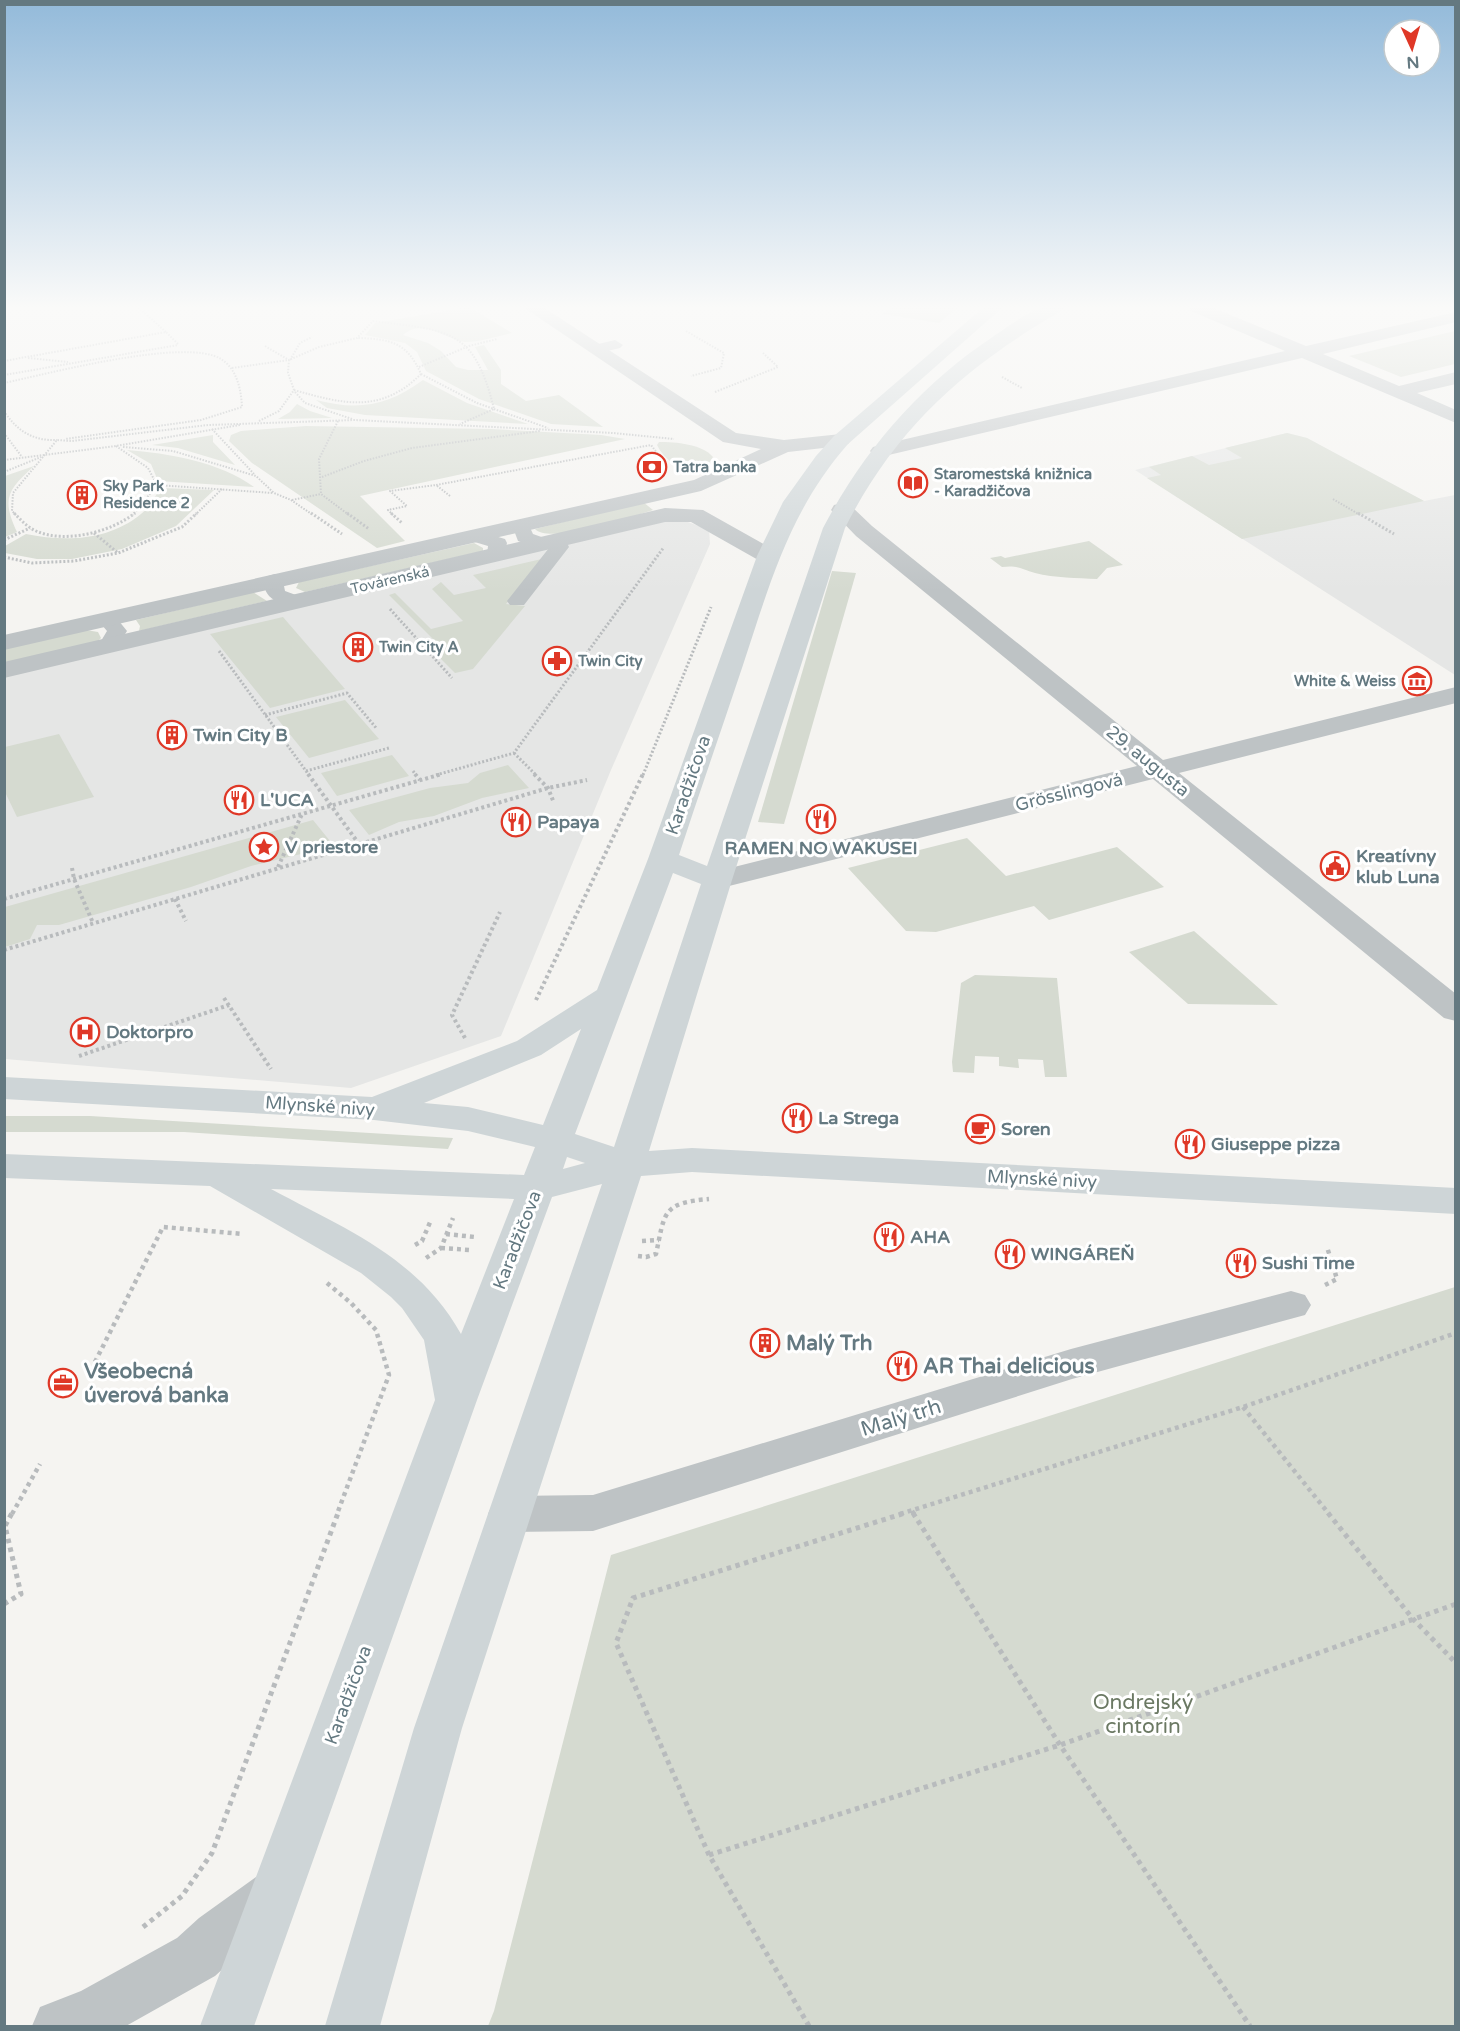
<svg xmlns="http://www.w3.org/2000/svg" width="1460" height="2031" font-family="'Varela Round',sans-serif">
	<rect width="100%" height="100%" fill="#f5f4f1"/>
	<g fill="#e5e6e5">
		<polygon points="1287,433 1307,438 1424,501 1455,495 1455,675 1135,470"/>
		<polygon points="680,519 709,530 710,544 611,770 501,1036 351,1088 5,1059 4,675 667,520"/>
	</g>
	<g fill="#d5dad0">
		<path d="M469 307 512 333C498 336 479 342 465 342 447 340 423 317 403 335L428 343 441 351 456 367 468 370H488L475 347 484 345 501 370V384L526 401 559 395 603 427 551 424 479 399 426 371 417 352 405 343 365 335 375 323Z"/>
		<polygon points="891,307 959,307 939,323 883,314"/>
		<polygon points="1455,331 1455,364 1401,377 1349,356"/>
		<path d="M423 380 467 403 528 424 365 415 327 408 316 400C358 411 388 406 423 380Z"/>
		<polygon points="297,404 310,411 332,418 278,419 290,412"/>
		<polygon points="306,426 491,429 601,435 625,439 360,496 405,541 377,548 252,463 229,441 231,435 241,431"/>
		<polygon points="1287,433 1307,438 1424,501 1242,539 1147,478 1161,475 1149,467 1192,456 1209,465 1242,458 1225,448"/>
		<polygon points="213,435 213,442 235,465 178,448 152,445"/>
		<path d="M659 442C676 442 702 444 713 457L704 470 694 474C679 468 664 460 657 445Z"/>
		<path d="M127 450C168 453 220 462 254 487L158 481 151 464Z"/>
		<path d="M34 466C8 490 1 498 17 532L5 537V476Z"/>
		<path d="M161 488 214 490 176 526 122 549 72 559H37L5 553V546L26 534C65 542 108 541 141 514 149 508 155 496 161 488Z"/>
		<path d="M643 502 653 510C632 517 550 545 535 529Z"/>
		<path d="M1089 541 1123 565 1107 568 1097 579C1077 578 1055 578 1035 573 1021 569 1018 565 1002 567L990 558 1001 556 1005 558Z"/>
		<polygon points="474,543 483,548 483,551 305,592 296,588 299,582"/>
		<polygon points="546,558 506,604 525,606 473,669 455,673 426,644 435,641 389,595 395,593 431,629 463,621 432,589 441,582 454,595 486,588 473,575"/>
		<polygon points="832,571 856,573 784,824 758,822"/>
		<polygon points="253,592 267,601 139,631 140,626 136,620"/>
		<polygon points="283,617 345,689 270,708 210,634"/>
		<polygon points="86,630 98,632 101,638 98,641 5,665 4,648"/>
		<polygon points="345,700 379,739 309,758 276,717"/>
		<polygon points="59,734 94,797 17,817 5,792 5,747"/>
		<polygon points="392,755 409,776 337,796 321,773"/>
		<polygon points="508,765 529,788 482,798 434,816 399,822 369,835 349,810 430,788 468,783 480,773"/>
		<polygon points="313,820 330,841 326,848 251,866 191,887 59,925 37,925 30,939 5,947 5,907"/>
		<polygon points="967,838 1006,876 1117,847 1164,887 1049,920 1034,906 936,932 906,931 848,868"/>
		<polygon points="1194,931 1278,1005 1188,1004 1129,952"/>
		<polygon points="975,975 1057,978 1067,1077 1045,1077 1043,1060 1018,1059 1019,1068 999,1066 999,1057 975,1056 974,1073 953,1072 952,1062 961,983"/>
		<polygon points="5,1116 90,1116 453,1138 448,1149 184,1132 5,1132"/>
		<polygon points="1455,1287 1455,2026 488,2026 494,2011 611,1555"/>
	</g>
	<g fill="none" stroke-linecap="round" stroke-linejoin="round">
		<g stroke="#b8bbbd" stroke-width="2" stroke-dasharray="1.5 1.5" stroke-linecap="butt">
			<polyline points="138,307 166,332"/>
			<polyline points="686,331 724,353 721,368 691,376"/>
			<polyline points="265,346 289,360"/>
			<polyline points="28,358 68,362"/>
			<polyline points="290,360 300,343 312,337"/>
			<polyline points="4,361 166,332 179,345"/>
			<polyline points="419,367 469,346 497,339"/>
			<polyline points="232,368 289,360"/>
			<polyline points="421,374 477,403 548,428"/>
			<polyline points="4,375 178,345"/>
			<polyline points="1002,377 1022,388"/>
			<path d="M4 383C47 374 186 337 221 359 237 369 241 389 242 407L201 420 65 439"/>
			<path d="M294 390C343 404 381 414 421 374 407 342 390 339 358 338"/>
			<polyline points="295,392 305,403 352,419"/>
			<polyline points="715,392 778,367 763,353"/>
			<path d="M4 411C17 431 33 441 57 440"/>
			<path d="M259 421 279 411 294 390 288 373 289 360 319 347 357 338 373 321C448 331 474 327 494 409L460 424"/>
			<polyline points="338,421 319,459 321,494 349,515"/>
			<polyline points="212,429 255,475"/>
			<polyline points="4,433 22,457"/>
			<polyline points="116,446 148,468 157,485 133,515"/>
			<polyline points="123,447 173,451 256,476 274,493 291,500 313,515"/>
			<polyline points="4,460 116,446 240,425"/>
			<polyline points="4,472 41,457"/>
			<polyline points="322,477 364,461 412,448 540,431"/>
			<polyline points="157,485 273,493"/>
			<polyline points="450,496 436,485 651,445 664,462"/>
			<polyline points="1333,499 1360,515"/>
			<polyline points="292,500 321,494"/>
			<polyline points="16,515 12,511 13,493 57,440 72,441 208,425 355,420 613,433 674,439"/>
			<polyline points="195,515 223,488"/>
			<polyline points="393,515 388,510 407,506 390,491 436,485"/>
		</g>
		<g stroke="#b8bbbd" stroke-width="3" stroke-dasharray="2 2" stroke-linecap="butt">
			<path d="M14 513C21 520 27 527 36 531 65 544 111 532 135 513"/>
			<polyline points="311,513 342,534"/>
			<polyline points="347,513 369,529"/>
			<polyline points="391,513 402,523"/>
			<polyline points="1358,513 1394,534"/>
			<polyline points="94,533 118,553"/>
			<polyline points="4,540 30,528"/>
			<polyline points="4,557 32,563 74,561 118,553 182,527 197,513"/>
			<polyline points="390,609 452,678"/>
			<polyline points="219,651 309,775"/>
			<polyline points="265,715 347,693 377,729"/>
			<polyline points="514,753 536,775"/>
			<polyline points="306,771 389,748"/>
			<polyline points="413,771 416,775"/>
			<polyline points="436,775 514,753 664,547"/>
			<polyline points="643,775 711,607"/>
		</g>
		<g stroke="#b8bbbd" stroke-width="4" stroke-dasharray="3 3" stroke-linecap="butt">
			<polyline points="308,774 359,844"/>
			<polyline points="415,774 420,780"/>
			<polyline points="534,774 548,788 554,803"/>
			<polyline points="278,867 302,814"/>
			<polyline points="72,868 74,879 93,923"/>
			<polyline points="4,899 442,774"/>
			<polyline points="175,899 186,921"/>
			<polyline points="4,950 548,788 587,780"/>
			<polyline points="224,998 271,1069"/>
			<polyline points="536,1000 643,774"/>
			<polyline points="465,1038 452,1015 500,912"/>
			<polyline points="79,1056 229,1005"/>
		</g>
		<g stroke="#b8bbbd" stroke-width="4.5" stroke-dasharray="4 4" stroke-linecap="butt">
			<polyline points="446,1234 475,1237"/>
			<polyline points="642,1241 659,1240"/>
			<polyline points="415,1245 422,1241 431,1220"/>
			<polyline points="441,1248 470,1250"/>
			<path d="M638 1256 646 1257 656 1254C665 1212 662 1203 709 1199"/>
			<polyline points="426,1258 441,1248 453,1218"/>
			<polyline points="327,1283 351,1303 376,1330 389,1375 337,1514"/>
			<polyline points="1325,1285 1337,1279 1327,1247"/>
			<polyline points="95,1362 163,1227 243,1234"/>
			<polyline points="1243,1407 1329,1514"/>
			<polyline points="912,1511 914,1514"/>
			<polyline points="12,1514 40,1464"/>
			<polyline points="900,1514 1243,1407 1456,1333"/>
		</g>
		<g stroke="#b8bbbd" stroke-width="5" stroke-dasharray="4.5 4.5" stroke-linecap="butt">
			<polyline points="913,1513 1060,1745 1250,2026"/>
			<polyline points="1328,1513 1413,1619 1456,1663"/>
			<polyline points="4,1604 21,1594 5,1526 12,1513"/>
			<polyline points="709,1855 1060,1745 1456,1604"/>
			<polyline points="143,1927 182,1896 212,1853 338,1513"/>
			<polyline points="809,2026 709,1855 616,1643 633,1598 905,1513"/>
		</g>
		<g fill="#bec3c5" fill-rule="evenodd">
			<polygon points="615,340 623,345 620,348 595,354 587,349 590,346"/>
			<path d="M521 520 527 521 533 534 550 540 552 544 550 547C555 541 560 541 567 543L569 547 524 605H510L507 601 549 548 543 550 518 541 512 525 515 521Z"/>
			<polygon points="475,530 505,539 507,543 503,559 489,559 487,555 488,546 468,540 466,536 468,532"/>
			<path d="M275 574 282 576 285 591 304 598 307 602 304 606C288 610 254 597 268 576Z"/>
			<polygon points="107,613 114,615 127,631 115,650 101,650 98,646 107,631 97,619 100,615"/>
		</g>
		<g fill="#bec3c5" fill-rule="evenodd">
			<polygon points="523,307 543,307 736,433 784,440 841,434 848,436 851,440 848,444 841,446 788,452 701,491 4,650 4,635 694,480 761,449 723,442"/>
			<polygon points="1188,307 1211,307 1306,346 1456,312 1456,322 1323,354 1399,386 1456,372 1456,384 1417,393 1456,410 1456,423 1302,358 880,457 873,455 870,451 873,447 880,445 1285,351 1191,311"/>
			<polygon points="842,503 850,505 872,526 1163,760 1456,687 1456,703 1179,773 1456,994 1456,1021 1444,1018 1153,779 717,889 706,886 702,880 706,874 1137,766 856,536 831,510 834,505"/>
			<polygon points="665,508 703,510 776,551 779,556 776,561 768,563 760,561 691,522 665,522 4,678 4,662"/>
			<polygon points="1291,1291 1305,1295 1311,1305 1305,1315 1072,1379 593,1531 510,1532 494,1527 488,1514 494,1501 510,1496 593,1495 1071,1349"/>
			<polygon points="274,1870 292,1877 300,1895 292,1913 237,1956 215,1976 126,2026 32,2026 40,2007 81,1991 177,1938 199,1918 256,1877"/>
		</g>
		<path fill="#ced5d7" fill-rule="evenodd" d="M984 307H1003L848 444C790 510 770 583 743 665 722 728 700 791 679 855L707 866 823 528C864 450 920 385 994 336 1007 328 1032 308 1045 307 1051 306 1058 307 1064 307L1061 311C965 367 896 427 845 528L732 880 649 1151 692 1148 1456 1188V1214L692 1172 641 1176 462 1728 380 2026H325L414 1728 602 1184 552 1197 477 1400 254 2026H200L435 1400 424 1340 402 1308 391 1297 361 1273 210 1186 4 1178V1154L524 1175 535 1147 468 1131 374 1120 4 1099V1077L372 1097 517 1041 597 990 648 859 757 556 783 502 816 456 834 436ZM673 873 701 884 614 1147 575 1134ZM581 1029 543 1125 468 1107 424 1103 541 1055ZM567 1157 585 1163 563 1169ZM271 1189 514 1199 461 1334C418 1257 345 1229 271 1189Z"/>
	</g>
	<linearGradient id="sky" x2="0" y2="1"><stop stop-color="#93bada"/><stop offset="0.52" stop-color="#fafaf9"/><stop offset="1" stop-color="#fafaf9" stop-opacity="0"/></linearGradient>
	<rect width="1460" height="591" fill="url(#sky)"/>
	<defs>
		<g id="bank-ring" transform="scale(1.5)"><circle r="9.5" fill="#fff" stroke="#df3827" stroke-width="1.5"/><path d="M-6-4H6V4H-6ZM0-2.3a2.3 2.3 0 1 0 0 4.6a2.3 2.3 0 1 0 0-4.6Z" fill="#df3827"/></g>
		<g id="library-ring" transform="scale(1.5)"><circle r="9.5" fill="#fff" stroke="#df3827" stroke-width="1.5"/><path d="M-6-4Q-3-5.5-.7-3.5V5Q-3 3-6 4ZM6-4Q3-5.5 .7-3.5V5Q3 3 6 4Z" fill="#df3827"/></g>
		<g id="building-ring" transform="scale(1.5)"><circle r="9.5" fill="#fff" stroke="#df3827" stroke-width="1.5"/><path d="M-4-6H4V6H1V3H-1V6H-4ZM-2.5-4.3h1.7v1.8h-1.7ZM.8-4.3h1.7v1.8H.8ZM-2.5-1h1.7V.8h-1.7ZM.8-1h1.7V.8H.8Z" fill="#df3827"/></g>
		<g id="pharmacy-ring" transform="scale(1.5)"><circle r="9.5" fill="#fff" stroke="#df3827" stroke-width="1.5"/><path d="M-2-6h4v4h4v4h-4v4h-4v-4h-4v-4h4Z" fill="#df3827"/></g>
		<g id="museum-ring" transform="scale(1.5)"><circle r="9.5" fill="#fff" stroke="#df3827" stroke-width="1.5"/><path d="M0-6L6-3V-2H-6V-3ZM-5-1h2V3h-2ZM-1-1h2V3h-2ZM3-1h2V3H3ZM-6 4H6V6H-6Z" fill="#df3827"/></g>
		<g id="restaurant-ring" transform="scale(1.5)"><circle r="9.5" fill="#fff" stroke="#df3827" stroke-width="1.5"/><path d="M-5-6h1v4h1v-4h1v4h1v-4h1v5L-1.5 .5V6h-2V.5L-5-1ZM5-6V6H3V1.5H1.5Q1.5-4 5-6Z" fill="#df3827"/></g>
		<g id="sight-ring" transform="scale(1.5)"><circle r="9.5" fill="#fff" stroke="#df3827" stroke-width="1.5"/><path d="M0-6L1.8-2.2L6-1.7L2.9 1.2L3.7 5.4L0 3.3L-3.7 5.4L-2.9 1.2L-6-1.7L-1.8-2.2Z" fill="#df3827"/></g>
		<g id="civic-ring" transform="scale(1.5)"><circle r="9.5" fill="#fff" stroke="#df3827" stroke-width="1.5"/><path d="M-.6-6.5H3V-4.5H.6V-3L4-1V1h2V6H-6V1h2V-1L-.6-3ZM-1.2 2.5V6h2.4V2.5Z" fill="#df3827"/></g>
		<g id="hospital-ring" transform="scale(1.5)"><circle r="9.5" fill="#fff" stroke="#df3827" stroke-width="1.5"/><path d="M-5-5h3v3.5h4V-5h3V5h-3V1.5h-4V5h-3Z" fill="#df3827"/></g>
		<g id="cafe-ring" transform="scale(1.5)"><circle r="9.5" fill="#fff" stroke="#df3827" stroke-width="1.5"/><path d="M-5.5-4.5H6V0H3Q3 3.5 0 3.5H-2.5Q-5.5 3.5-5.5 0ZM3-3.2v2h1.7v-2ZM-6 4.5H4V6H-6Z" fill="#df3827"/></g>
		<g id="office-ring" transform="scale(1.5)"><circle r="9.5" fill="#fff" stroke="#df3827" stroke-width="1.5"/><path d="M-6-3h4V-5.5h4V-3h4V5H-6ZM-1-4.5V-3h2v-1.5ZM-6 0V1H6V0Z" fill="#df3827"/></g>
	</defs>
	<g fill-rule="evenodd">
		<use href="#bank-ring" x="652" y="467"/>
		<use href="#library-ring" x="913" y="483"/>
		<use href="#building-ring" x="82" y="495"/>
		<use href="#building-ring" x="358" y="647"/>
		<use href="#pharmacy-ring" x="557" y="661"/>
		<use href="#museum-ring" x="1417" y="681"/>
		<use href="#building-ring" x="172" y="735"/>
		<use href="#restaurant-ring" x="239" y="800"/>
		<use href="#restaurant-ring" x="821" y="819"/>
		<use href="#restaurant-ring" x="516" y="822"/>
		<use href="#sight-ring" x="264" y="847"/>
		<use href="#civic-ring" x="1335" y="866"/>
		<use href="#hospital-ring" x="85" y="1032"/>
		<use href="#restaurant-ring" x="797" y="1118"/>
		<use href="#cafe-ring" x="980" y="1129"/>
		<use href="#restaurant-ring" x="1190" y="1144"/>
		<use href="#restaurant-ring" x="889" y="1237"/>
		<use href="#restaurant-ring" x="1010" y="1254"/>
		<use href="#restaurant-ring" x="1241" y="1263"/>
		<use href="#building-ring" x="765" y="1343"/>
		<use href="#restaurant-ring" x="902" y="1366"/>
		<use href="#office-ring" x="63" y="1383"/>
	</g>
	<g text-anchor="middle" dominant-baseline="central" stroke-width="6" stroke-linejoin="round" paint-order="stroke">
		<g font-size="15" font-weight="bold" fill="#647981" stroke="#fff" text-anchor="start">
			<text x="673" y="467">Tatra banka</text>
			<text x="934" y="474">Staromestská knižnica<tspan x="934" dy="17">- Karadžičova</tspan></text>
			<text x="103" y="486">Sky Park<tspan x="103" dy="17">Residence 2</tspan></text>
			<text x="379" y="647">Twin City A</text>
			<text x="578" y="661">Twin City</text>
			<text x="1396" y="681" text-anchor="end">White &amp; Weiss</text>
		</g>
		<g font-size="15" fill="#647981" stroke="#fff">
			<text transform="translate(390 580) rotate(-13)">Továrenská</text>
		</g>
		<g font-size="18" font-weight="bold" fill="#647981" stroke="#fff" text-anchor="start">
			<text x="193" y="735">Twin City B</text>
			<text x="260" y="800">L'UCA</text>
			<text x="537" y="822">Papaya</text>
			<text x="285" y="847">V priestore</text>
			<text x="821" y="848" text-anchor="middle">RAMEN NO WAKUSEI</text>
			<text x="1356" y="856">Kreatívny<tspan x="1356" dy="21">klub Luna</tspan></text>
			<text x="106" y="1032">Doktorpro</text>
			<text x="818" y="1118">La Strega</text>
			<text x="1001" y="1129">Soren</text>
			<text x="1211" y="1144">Giuseppe pizza</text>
			<text x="910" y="1237">AHA</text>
			<text x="1031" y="1254">WINGÁREŇ</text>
			<text x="1262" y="1263">Sushi Time</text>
		</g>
		<g font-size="18" fill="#647981" stroke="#fff">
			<text transform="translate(1148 761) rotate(39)">29. augusta</text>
			<text transform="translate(688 785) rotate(-71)">Karadžičova</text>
			<text transform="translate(1069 792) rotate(-14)">Grösslingová</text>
			<text transform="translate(320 1106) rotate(4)">Mlynské nivy</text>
			<text transform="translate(1042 1179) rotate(3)">Mlynské nivy</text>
			<text transform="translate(517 1240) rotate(-69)">Karadžičova</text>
			<text transform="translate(348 1695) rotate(-70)">Karadžičova</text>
		</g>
		<g font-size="21" font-weight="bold" fill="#647981" stroke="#fff" text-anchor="start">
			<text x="786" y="1343">Malý Trh</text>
			<text x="923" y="1366">AR Thai delicious</text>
			<text x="84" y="1371">Všeobecná<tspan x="84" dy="24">úverová banka</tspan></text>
		</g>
		<g font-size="21" fill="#647981" stroke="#fff">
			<text transform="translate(901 1418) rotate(-17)">Malý trh</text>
		</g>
		<g font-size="21" fill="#6b7963" stroke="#fff">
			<text x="1143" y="1702">Ondrejský<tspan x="1143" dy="24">cintorín</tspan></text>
		</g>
	</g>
	<rect width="1460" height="2031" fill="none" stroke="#647981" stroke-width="12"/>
	<g transform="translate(1412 48) rotate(176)"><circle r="28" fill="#ffffff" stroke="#c1c9cd" stroke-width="1.5"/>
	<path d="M0-4.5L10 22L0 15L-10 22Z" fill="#df3827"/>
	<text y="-9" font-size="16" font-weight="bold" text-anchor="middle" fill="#647981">N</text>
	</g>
</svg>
